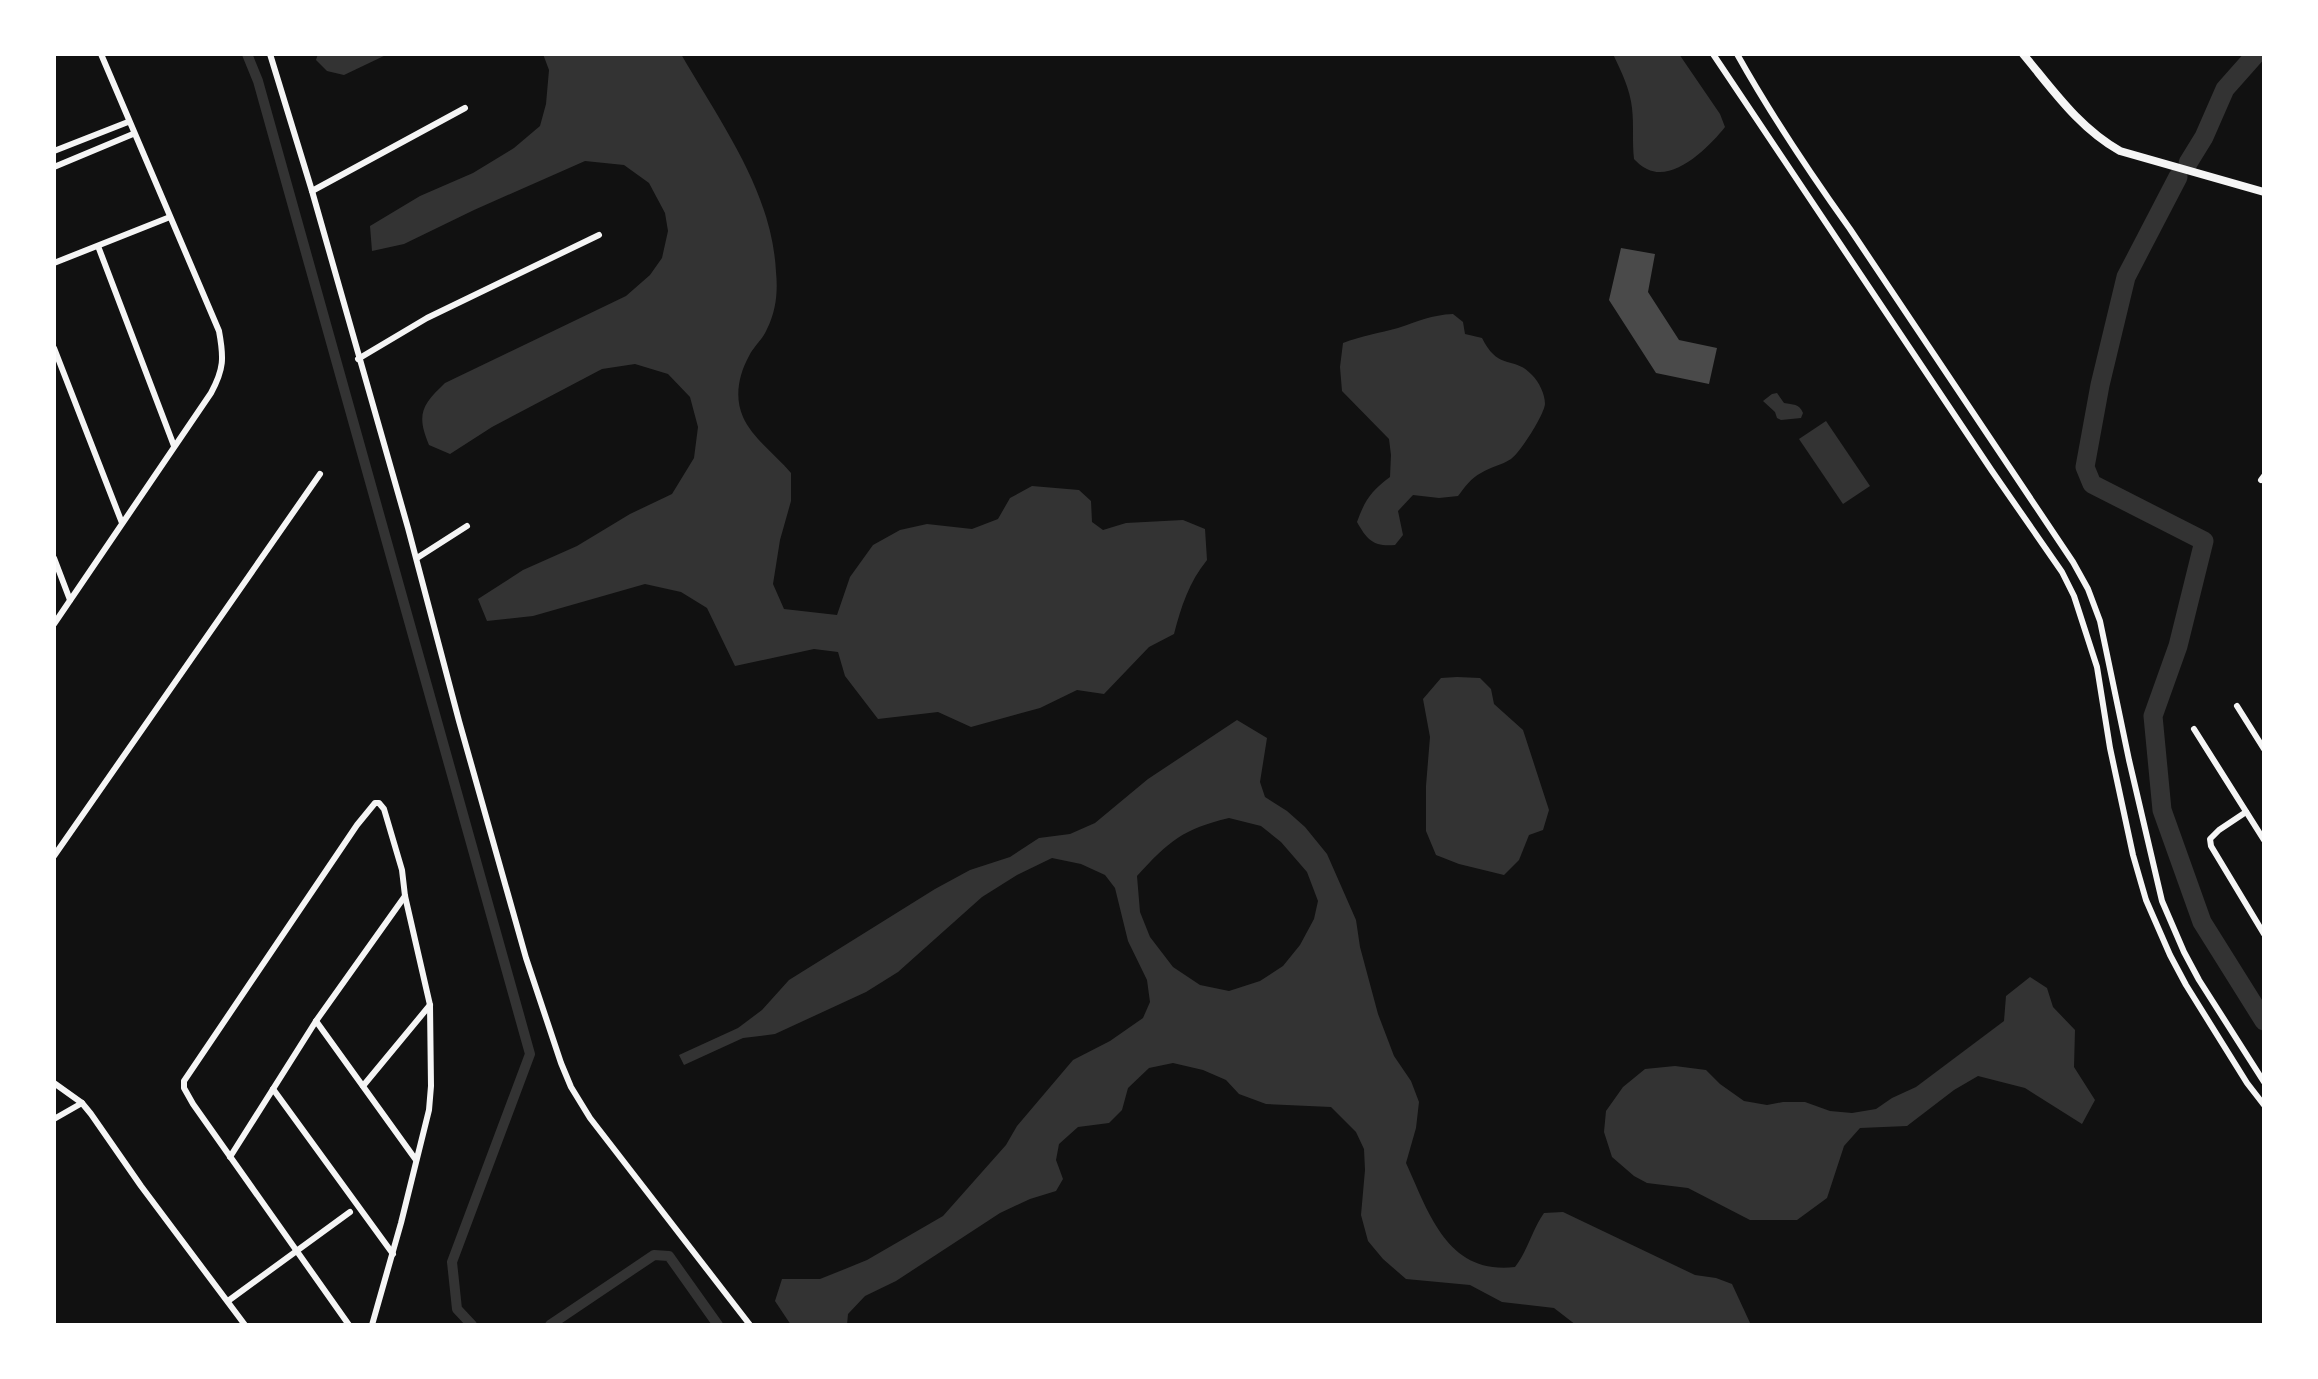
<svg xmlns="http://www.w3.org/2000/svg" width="2318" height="1379" font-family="Arial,sans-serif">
	<rect width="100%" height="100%" fill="#111"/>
	<g fill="#333" fill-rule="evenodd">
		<polygon points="318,54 388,54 344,75 327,71 316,60"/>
		<path d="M543 54H681C720 122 772 191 776 272 778 292 776 311 767 329 763 339 754 346 749 356 739 374 734 397 743 417 753 439 776 455 791 473V501L780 540 773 584 784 609 837 615 850 577 873 545 900 530 927 524 972 529 998 519 1010 498 1032 486 1079 490 1091 501 1092 522 1103 530 1126 523 1183 520 1205 529 1207 560C1189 582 1181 607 1174 634L1149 647 1104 694 1077 690 1040 708 971 727 938 712 878 719 845 676 838 652 814 649 735 666 707 608 681 592 645 584 533 616 487 621 478 599 523 570 577 546 630 514 672 494 694 458 698 427 690 397 668 374 635 364 602 369 492 427 450 454 429 445C416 414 422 405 445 383L626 296 650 275 662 258 668 231 665 213 649 183 624 165 585 161 474 210 404 244 372 251 370 226 420 196 473 173 514 148 540 126 546 104 549 70Z"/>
		<path d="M1613 54H1679L1720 114 1725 127C1710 146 1674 183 1647 169 1642 167 1637 162 1634 159 1632 142 1634 125 1632 108 1630 89 1621 71 1613 54Z"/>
		<path d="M1453 314 1463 322 1465 334 1482 338C1499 372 1514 355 1532 375 1539 382 1545 394 1545 404 1544 415 1520 453 1511 459 1502 465 1490 467 1481 473 1471 478 1465 487 1458 496L1439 498 1413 495 1398 511 1403 535 1395 545C1374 547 1367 540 1357 522 1365 500 1371 491 1390 477L1391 455 1389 439 1342 391 1340 367 1343 343C1361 336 1380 333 1398 328 1419 321 1431 315 1453 314Z"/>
		<path d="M1777 393 1784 403C1793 405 1799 403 1803 413L1801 418 1781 420 1777 418 1775 412 1763 401 1772 394Z"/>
		<polygon points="1826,421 1870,486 1843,504 1799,439"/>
		<polygon points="1457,677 1480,678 1491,689 1494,704 1523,730 1549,810 1543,830 1529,835 1519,860 1504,875 1459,864 1436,855 1426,831 1426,786 1430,737 1423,699 1441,678"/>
		<path d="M1237 720 1267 738 1260 782 1265 797 1287 811 1305 827 1327 854 1356 920 1360 947 1378 1014 1394 1056 1411 1081 1419 1102 1416 1128 1406 1163C1429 1213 1447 1275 1515 1267 1528 1250 1532 1230 1544 1213L1563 1212 1695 1275 1716 1278 1732 1284 1751 1325H1576L1554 1308 1502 1302 1470 1285 1406 1279 1383 1259 1368 1241 1361 1215 1365 1170 1364 1149 1356 1132 1331 1107 1266 1104 1239 1094 1226 1080 1203 1070 1173 1063 1149 1068 1128 1088 1122 1110 1109 1123 1078 1127 1059 1144 1056 1160 1063 1179 1056 1191 1030 1199 1000 1213 896 1281 865 1296 848 1314 847 1325H791L775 1301 782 1279H820L845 1269 867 1260 943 1216 1006 1145 1017 1126 1073 1060 1110 1041 1143 1018 1150 1002 1147 980 1128 941 1115 888 1105 875 1081 864 1052 858 1017 875 982 897 898 972 866 992 775 1034 743 1038 684 1065 679 1055 738 1028 762 1010 789 980 935 889 970 870 1010 857 1039 838 1070 834 1095 823 1148 779ZM1229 818 1261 826 1281 842 1307 872 1318 901 1314 919 1300 945 1283 966 1260 981 1229 991 1200 985 1173 967 1150 937 1140 912 1137 876C1169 841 1183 829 1229 818Z"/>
		<polygon points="2030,977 2047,988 2053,1007 2075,1030 2074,1067 2095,1100 2082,1124 2025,1088 1978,1076 1954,1090 1907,1126 1860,1128 1844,1146 1827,1198 1797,1220 1750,1220 1688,1188 1647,1183 1634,1176 1612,1157 1604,1132 1606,1111 1623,1087 1645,1069 1675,1066 1706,1070 1720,1084 1744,1101 1767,1105 1783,1102 1805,1102 1830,1111 1852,1113 1876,1109 1892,1098 1916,1087 2004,1021 2006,996"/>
	</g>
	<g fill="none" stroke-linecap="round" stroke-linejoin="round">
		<g stroke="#333" stroke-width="10">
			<polyline points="247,54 258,81 530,1054 452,1262 457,1309 472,1325"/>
			<polyline points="550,1325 654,1255 669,1256 718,1325"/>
		</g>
		<g stroke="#333" stroke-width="19">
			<polyline points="2188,163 2204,137 2225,89 2256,54"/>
			<polyline points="2178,177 2126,277 2100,385 2085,467 2092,484 2204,541 2178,646 2153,716 2162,810 2202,922 2264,1021"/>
		</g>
	</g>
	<polygon fill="#4a4a4a" points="1621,248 1655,254 1648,292 1679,340 1717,348 1709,384 1656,373 1609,300"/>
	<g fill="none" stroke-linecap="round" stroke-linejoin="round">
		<g stroke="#f5f5f5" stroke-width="6">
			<polyline points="270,54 312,191 408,528 459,721 526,958 561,1063 571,1087 590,1118 750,1325"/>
			<polyline points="1713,54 1992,471 2062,572 2074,596 2097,667 2110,748 2133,855 2146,900 2170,955 2186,985 2247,1083 2264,1105"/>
			<path d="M1737 54C1771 115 1810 173 1850 229L2073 562 2088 589 2100 621 2129 760 2162 901 2184 952 2199 980 2264 1082"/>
			<polyline points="54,151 128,122"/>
			<polyline points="54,167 133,134"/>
			<polyline points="312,191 465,108"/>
			<polyline points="98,246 174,446"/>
			<polyline points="54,263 170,217"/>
			<polyline points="54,348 122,523"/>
			<polyline points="358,359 427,318 599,235"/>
			<polyline points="2261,480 2264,476"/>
			<polyline points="54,558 70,600"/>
			<polyline points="417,558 467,526"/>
			<path d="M54 624 211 393C224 369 224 358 219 331L101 54"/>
			<polyline points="2237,706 2264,749"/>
			<polyline points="2194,729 2264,840"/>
			<polyline points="2246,812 2219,830 2210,839 2211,846 2264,934"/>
			<polyline points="54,856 320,474"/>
			<polyline points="316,1021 416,1160"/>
			<polyline points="54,1083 82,1103 91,1114 141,1186 245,1325"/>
			<polyline points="363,1086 430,1005"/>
			<polyline points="273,1089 393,1254"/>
			<polyline points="54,1119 82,1103"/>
			<polyline points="230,1157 316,1021 405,896"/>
			<polyline points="228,1301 350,1212"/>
			<polyline points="349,1325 193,1104 184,1088 184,1081 357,825 375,803 379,803 384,809 402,870 405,896 430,1005 431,1086 429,1110 401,1223 372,1325"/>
		</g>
		<path stroke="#f5f5f5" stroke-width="8" d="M2023 54C2053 90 2079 128 2120 151L2264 192"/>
	</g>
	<rect width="2318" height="1379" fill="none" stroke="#ffffff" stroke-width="112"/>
</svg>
